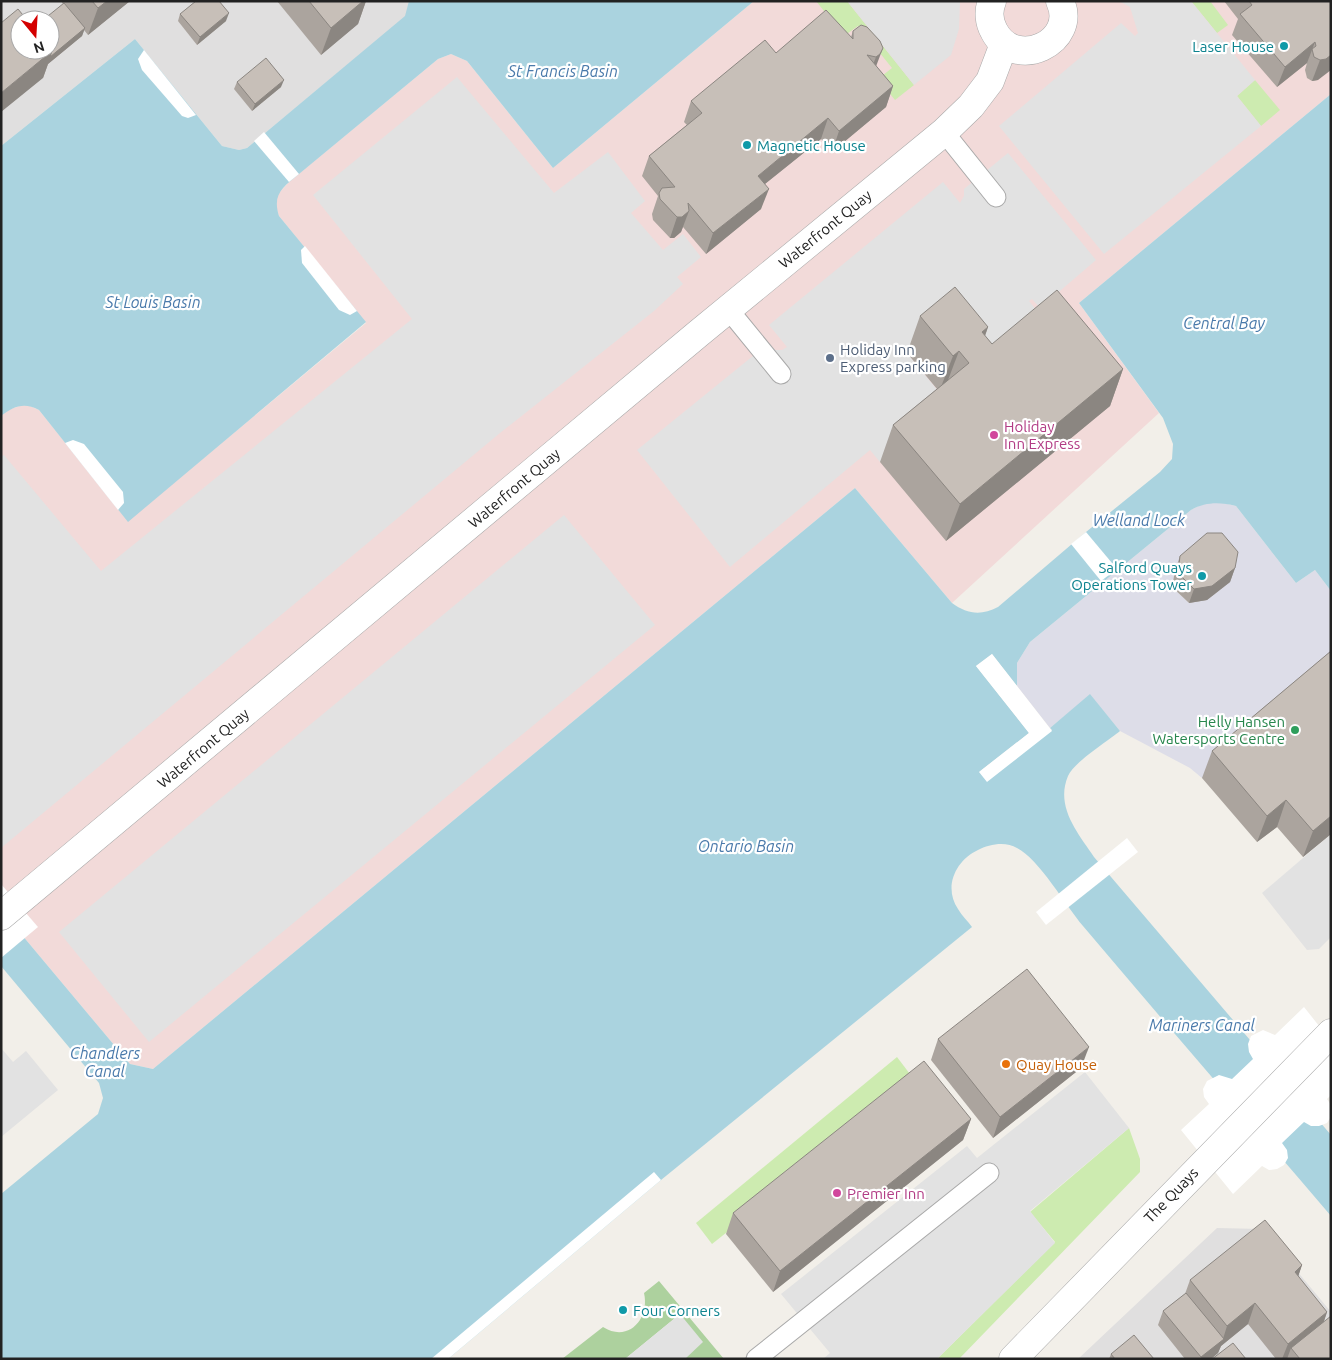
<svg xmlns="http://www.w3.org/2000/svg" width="1332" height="1360" font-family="Ubuntu,sans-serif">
	<rect width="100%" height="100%" fill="#f2efe9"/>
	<g fill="#e0dfdf" fill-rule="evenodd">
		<path d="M1 1H409V4L406 16 247 148 239 150 222 146 135 39 1 146ZM20 20H50V50H20Z"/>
		<polygon points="1217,1228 1262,1229 1331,1312 1331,1359 1078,1359"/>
	</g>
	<polygon fill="#f2dad9" points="754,1 1331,1 1331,94 1079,303 1159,413 952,603 855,488 153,1069 130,1064 1,910 1,416 8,410 22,405 30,406 39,410 128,521 366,323 279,216 275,203 278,194 289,182 438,59 451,54 467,61 553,168"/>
	<g fill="#cdebb0">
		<polygon points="816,1 847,1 914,85 895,100 878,79 892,68 858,26 844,36"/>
		<polygon points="1191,1 1210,1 1228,25 1217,33"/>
		<polygon points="1255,80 1280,110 1261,126 1237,96"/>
		<polygon points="897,1057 916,1082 712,1244 696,1223"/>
		<polygon points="1129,1128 1140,1159 1140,1172 959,1359 937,1359 1055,1242 1030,1212"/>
	</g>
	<path fill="#add19e" d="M659 1281 724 1359H685L680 1314 625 1359H562L603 1327C628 1343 650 1319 644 1293Z"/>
	<g fill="#e2e2e2">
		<polygon points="847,1 960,1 959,29 951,55 914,85"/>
		<polygon points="1119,1 1191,1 1255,80 1237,96 1261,126 1104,254 999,126 1121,23 1135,36 1138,33 1130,7"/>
		<polygon points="457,77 554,193 608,152 645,201 631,213 663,250 683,234 701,257 677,277 683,284 654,311 500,433 1,848 1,457 4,455 101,571 412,319 313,195"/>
		<polygon points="1008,153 1096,260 1040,308 1032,299 1029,301 1046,322 978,381 907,353 939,392 946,408 880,462 870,450 730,567 637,450 769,343 775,350 782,350 787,347 769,325 943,182 960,203 964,196 964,189"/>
		<polygon points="564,515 655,625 149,1042 59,932"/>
		<polygon points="1331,834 1331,937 1319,949 1307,950 1262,893"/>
		<polygon points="1,1048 13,1062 26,1051 58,1090 1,1137"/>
		<polygon points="1085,1072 1129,1128 1030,1211 1055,1243 937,1359 823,1359 830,1353 781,1294 967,1146 977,1158"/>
		<polygon points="680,1314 703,1342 685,1359 625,1359"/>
	</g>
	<path fill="#dddde8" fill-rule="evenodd" d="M1204 503H1223L1236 506 1296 583 1315 570 1331 591V670L1202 778 1190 768 1120 731 1090 695 1050 728 1017 686V663L1030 642 1191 510ZM1175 571 1189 603 1173 588Z"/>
	<g fill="#aad3df">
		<path d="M409 1H754L553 168 467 61 451 54 438 59 299 174C283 187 272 194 279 216L366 322 128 522 39 410C24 402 14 406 1 416V146L135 39 222 146 239 150 247 148 405 16Z"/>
		<path d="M1331 94V591L1315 570 1296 583 1236 506C1219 502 1206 502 1191 510L1030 642 1017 663V686L992 654 976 666 1029 733 979 772 1052 730 1050 728 1090 694 1120 731C1108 741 1074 762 1068 776 1055 807 1078 833 1094 857L1331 1135V1216C1248 1119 1165 1023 1083 926 1066 906 1039 859 1017 848 1006 841 989 844 978 850 956 860 943 887 958 909 962 916 968 921 972 927L661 1180 448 1359H1V1194L98 1114 103 1098 99 1083 1 966V910L130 1064 153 1069 855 488 952 603C967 614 981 616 998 607L1086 532 1160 472 1172 459 1173 444 1163 418 1079 303Z"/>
	</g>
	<g fill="#fff">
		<polygon points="144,50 196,115 188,118 182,116 142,70 138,59"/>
		<polygon points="264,132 299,174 289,182 254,141"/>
		<polygon points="305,246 357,311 350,315 339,310 302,263 301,250"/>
		<polygon points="73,440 84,444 123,492 124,503 118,510 65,443"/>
		<polygon points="1086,532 1117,569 1101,581 1071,544"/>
		<polygon points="992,654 1052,731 987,782 979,772 1029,733 976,666"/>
		<polygon points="1127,838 1138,852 1046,925 1036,912"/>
		<polygon points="1,884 38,927 1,958"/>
		<polygon points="1304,1007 1331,1041 1331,1095 1327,1099 1331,1105 1330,1118 1327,1123 1319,1126 1311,1126 1304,1122 1282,1143 1287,1150 1288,1158 1284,1165 1277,1169 1269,1170 1262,1166 1233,1194 1181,1130 1209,1104 1204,1097 1203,1089 1207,1081 1219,1075 1232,1079 1253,1059 1249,1052 1248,1044 1251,1036 1263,1030 1275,1035"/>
		<polygon points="654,1172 661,1180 448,1359 431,1359"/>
	</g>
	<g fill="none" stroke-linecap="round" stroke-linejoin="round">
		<g stroke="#a9a9a9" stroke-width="21">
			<g id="lane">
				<polyline points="944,132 996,197"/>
				<polyline points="728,309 781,374"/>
				<polyline points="756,1359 989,1173"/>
			</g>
		</g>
		<g stroke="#a9a9a9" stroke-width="29">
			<g id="street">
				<path d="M992 1C988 11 989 22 994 31 1015 72 1079 42 1060 1"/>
				<polyline points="1,916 699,333 944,132 971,106 990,81 1004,44"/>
				<polyline points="1013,1359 1331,1033"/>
			</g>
		</g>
		<use href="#lane" stroke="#fff" stroke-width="19"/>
		<use href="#street" stroke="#fff" stroke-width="28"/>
	</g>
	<g fill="#aba49e">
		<polygon points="61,1 130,1 88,35 84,30 82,36 48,64 43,78 20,50 63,4"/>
		<polygon points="277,1 366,1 358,24 321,55"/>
		<polygon points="1224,1 1331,1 1318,80 1312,81 1307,78 1305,70 1307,63 1277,87 1232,35 1238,19"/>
		<polygon points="180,14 226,21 197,45 178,21"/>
		<polygon points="853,31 880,41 876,66 893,86 886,107 832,152 821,139 765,184 761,209 706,254 683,227 681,232 674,238 670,238 653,220 652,214 658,196 642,176 649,156 687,125 684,122 691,101 776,53 851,37"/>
		<polygon points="237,82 281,87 252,111 234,89"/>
		<polygon points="920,316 988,327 985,336 992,344 1123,369 1110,406 946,541 880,462 893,425 937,389 907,353"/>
		<polygon points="1180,556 1235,568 1230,582 1207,600 1189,603 1172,587 1175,571"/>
		<polygon points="1331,651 1331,834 1303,857 1277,827 1257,842 1202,778 1212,751"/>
		<polygon points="938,1039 1081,1068 993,1138 931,1060"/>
		<polygon points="971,1119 963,1140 773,1292 726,1234 733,1213"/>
		<polygon points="1302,1265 1298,1276 1327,1312 1324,1321 1331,1359 1276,1359 1248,1324 1221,1346 1218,1353 1211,1359 1185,1359 1158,1325 1163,1311 1185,1294 1190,1280"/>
		<polygon points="1111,1354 1154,1359 1109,1359"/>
	</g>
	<g fill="#8b8681">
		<polygon points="107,1 130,1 88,35 98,8"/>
		<polygon points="363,1 366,1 358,24 321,55 331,28"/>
		<polygon points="229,13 226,21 197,45 200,37"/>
		<polygon points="85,28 82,36 48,64 43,78 1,112 1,93 52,51"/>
		<polygon points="1315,42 1307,63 1277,87 1285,67"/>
		<polygon points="883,48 875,69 868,77 876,57"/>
		<polygon points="1331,55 1331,70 1318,80 1312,81 1320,60"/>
		<polygon points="284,80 281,87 252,111 255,104"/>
		<polygon points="893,86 886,107 832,152 839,131"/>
		<polygon points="828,118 821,139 750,196 758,176"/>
		<polygon points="769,189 761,209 706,254 713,233"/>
		<polygon points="689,211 681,232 674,238 670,238 677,217"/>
		<polygon points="988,327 975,363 982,332"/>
		<polygon points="959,351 945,388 939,392 953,356"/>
		<polygon points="1123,369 1110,406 946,541 960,504"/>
		<polygon points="1235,568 1230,582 1207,600 1189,603 1194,589"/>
		<polygon points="1286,800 1277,827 1257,842 1267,816"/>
		<polygon points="1331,816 1331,834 1303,857 1313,831"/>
		<polygon points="1089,1047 1081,1068 993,1138 1000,1117"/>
		<polygon points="971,1119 963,1140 773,1292 780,1271"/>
		<polygon points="1302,1265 1295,1286 1295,1272"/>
		<polygon points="1255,1303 1248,1324 1221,1346 1218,1353 1211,1359 1200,1359 1201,1357 1223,1339 1227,1326"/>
		<polygon points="1327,1312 1320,1333 1291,1348 1287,1359 1282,1359 1288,1344"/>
	</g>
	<g fill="#c7bfb8" stroke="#8b8681">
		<polygon points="92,1 107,1 98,8"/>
		<polygon points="196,1 219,1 229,13 200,37 180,14"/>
		<polygon points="309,1 363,1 331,28"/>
		<polygon points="1249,1 1331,1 1331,55 1326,59 1320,60 1314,57 1312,49 1316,46 1315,42 1285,67 1240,14 1252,5"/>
		<polygon points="64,3 85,28 50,57 52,51 50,48 50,20 43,20"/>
		<polygon points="18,9 27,20 20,20 20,50 50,50 50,48 52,51 1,93 1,23"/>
		<polygon points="826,10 853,39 853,31 861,25 867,27 880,41 883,48 880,54 876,57 867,55 893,86 839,131 828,118 758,176 769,189 713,233 688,203 689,211 682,217 677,217 660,199 659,193 662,188 675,187 649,156 702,113 691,101 765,40 776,53"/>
		<polygon points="266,58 284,80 255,104 237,82"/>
		<polygon points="955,287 988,327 982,332 992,344 1057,290 1123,369 960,504 893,425 969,363 959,351 953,356 920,316"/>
		<polygon points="1207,533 1222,533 1238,552 1235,568 1212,586 1194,589 1178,573 1180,556"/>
		<polygon points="1331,651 1331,816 1313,831 1286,800 1267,816 1212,751"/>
		<polygon points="1027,969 1089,1047 1000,1117 938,1039"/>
		<polygon points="924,1061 971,1119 780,1271 733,1213"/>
		<polygon points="1265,1220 1302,1265 1295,1272 1327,1312 1288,1344 1255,1303 1227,1326 1190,1280"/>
		<polygon points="1186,1293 1224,1339 1201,1357 1163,1311"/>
		<polygon points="1331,1316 1331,1359 1300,1359 1291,1348"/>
		<polygon points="1134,1335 1154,1359 1115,1359 1111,1354"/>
		<polygon points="1233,1343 1246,1359 1212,1359"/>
	</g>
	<g fill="#0f9aa8" stroke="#fff" stroke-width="2">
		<circle cx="1284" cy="46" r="5"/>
		<circle cx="747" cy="145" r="5"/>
		<circle cx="1202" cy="576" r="5"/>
		<circle cx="623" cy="1310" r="5"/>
	</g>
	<circle fill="#5c6f8a" stroke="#fff" stroke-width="2" cx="830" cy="358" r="5"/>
	<g fill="#d1479c" stroke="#fff" stroke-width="2">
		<circle cx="994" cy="435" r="5"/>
		<circle cx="837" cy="1193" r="5"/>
	</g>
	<circle fill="#2e9e5b" stroke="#fff" stroke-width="2" cx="1295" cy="730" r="5"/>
	<circle fill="#e8710a" stroke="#fff" stroke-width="2" cx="1006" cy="1064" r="5"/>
	<g text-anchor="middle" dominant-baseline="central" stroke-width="4.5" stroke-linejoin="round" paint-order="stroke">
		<g font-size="15" fill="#0d838f" stroke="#fff" text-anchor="end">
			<text x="1274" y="46">Laser House</text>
			<text x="757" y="145" text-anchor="start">Magnetic House</text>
			<text x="1192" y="567">Salford Quays<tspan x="1192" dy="17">Operations Tower</tspan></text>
			<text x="633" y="1310" text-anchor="start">Four Corners</text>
		</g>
		<g font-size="15" fill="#222" stroke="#fff">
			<text transform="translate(825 229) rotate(-39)">Waterfront Quay</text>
			<text transform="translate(514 488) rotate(-40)">Waterfront Quay</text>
			<text transform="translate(203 748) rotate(-40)">Waterfront Quay</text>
			<text transform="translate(1171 1195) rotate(-46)">The Quays</text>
		</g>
		<g font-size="15" fill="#4e5e75" stroke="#fff" text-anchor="start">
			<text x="840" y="349">Holiday Inn<tspan x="840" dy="17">Express parking</tspan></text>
		</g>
		<g font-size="15" fill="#b23c85" stroke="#fff" text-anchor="start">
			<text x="1004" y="426">Holiday<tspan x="1004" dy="17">Inn Express</tspan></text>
			<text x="847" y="1193">Premier Inn</text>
		</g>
		<g font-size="15" fill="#27864d" stroke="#fff" text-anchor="end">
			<text x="1285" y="721">Helly Hansen<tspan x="1285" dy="17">Watersports Centre</tspan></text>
		</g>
		<g font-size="15" fill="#c56008" stroke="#fff" text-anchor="start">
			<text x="1016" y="1064">Quay House</text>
		</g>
		<g font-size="16" font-style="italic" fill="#4a7aab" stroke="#fff">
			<text x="563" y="71">St Francis Basin</text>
			<text x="153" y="302">St Louis Basin</text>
			<text x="1224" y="323">Central Bay</text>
			<text x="1139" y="520">Welland Lock</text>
			<text x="746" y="846">Ontario Basin</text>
			<text x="1202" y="1025">Mariners Canal</text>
			<text x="105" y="1053">Chandlers<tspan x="105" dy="18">Canal</tspan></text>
		</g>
	</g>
	<rect width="1332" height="1360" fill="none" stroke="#222222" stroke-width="5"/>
	<g transform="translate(35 35) rotate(162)"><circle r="24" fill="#ffffff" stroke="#a7a7a7"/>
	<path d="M0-4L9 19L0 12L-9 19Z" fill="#d40000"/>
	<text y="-8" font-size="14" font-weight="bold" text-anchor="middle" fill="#222222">N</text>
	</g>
</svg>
